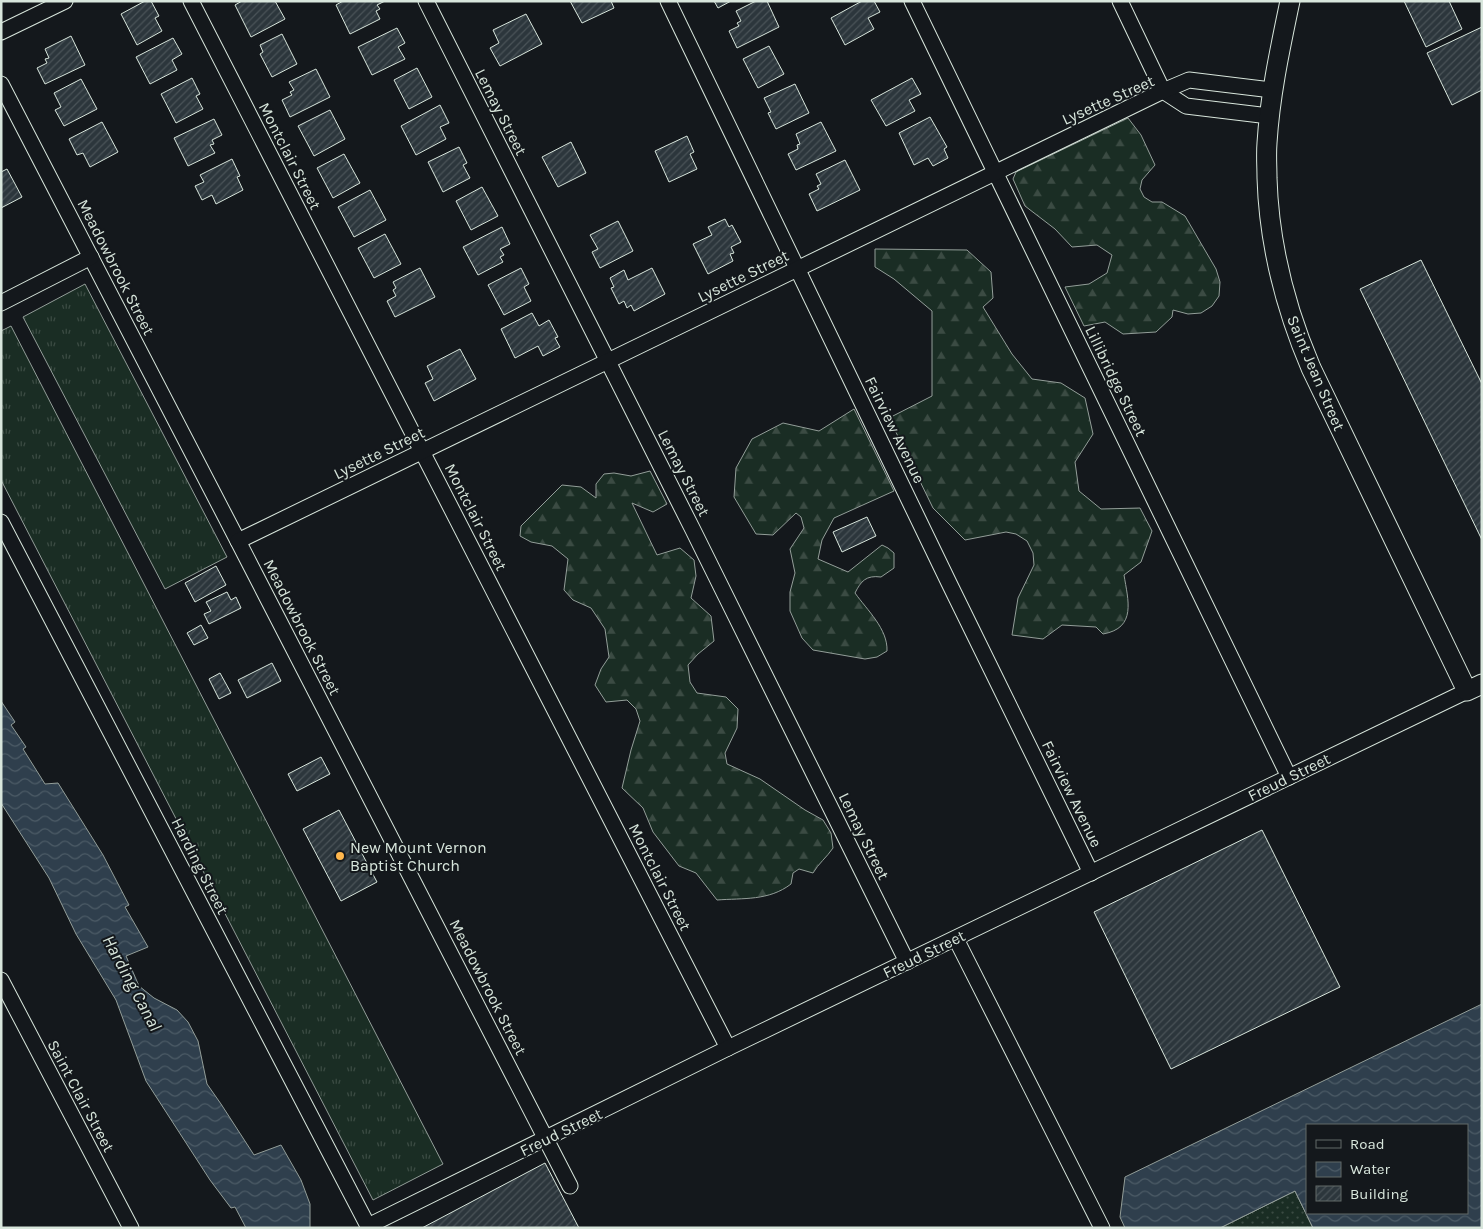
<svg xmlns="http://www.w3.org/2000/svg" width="1483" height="1229" font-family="Karla,sans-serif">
	<defs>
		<pattern id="grass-tufts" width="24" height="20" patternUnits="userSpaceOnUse" patternTransform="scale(1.25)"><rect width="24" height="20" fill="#1a2d24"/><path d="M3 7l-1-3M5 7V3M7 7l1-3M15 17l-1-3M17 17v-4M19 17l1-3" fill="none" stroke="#3b4b43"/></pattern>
		<pattern id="forest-firs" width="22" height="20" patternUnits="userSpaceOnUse" patternTransform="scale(1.25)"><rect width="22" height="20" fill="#1a2d24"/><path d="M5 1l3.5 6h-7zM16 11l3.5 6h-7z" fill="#3b4b43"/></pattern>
		<pattern id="park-dots" width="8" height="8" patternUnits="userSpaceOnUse" patternTransform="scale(1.25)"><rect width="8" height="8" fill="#1a2d24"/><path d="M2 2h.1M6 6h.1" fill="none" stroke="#3b4b43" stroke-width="1.8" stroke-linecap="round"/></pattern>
		<pattern id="water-waves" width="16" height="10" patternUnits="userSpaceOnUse" patternTransform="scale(1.25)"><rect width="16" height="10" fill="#2f3f4d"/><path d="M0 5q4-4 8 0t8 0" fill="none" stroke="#4c5b66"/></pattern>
		<pattern id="building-hatch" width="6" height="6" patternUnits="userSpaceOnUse" patternTransform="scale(1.25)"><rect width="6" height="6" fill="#2c363c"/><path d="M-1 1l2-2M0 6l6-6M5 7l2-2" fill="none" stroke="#4a5358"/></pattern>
	</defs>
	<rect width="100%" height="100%" fill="#14181c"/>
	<g fill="url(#grass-tufts)" stroke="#939e99">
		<polygon points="85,284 227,557 165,589 23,317"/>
		<polygon points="11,326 443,1164 373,1200 1,480 1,331"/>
	</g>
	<g fill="url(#forest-firs)" stroke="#939e99">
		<polygon points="1128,118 1141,135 1155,165 1142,180 1140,189 1144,197 1152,202 1162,202 1185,216 1216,269 1220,282 1219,296 1212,306 1201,313 1188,314 1173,310 1172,317 1156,332 1123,334 1105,322 1084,326 1065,287 1089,284 1107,273 1112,255 1097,245 1072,247 1055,229 1025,206 1013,179 1016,172 1020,170"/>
		<path d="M875 249 967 250 991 272 993 298 983 307 1012 354 1032 379 1061 383 1085 398 1093 434 1075 462 1079 491 1101 509 1140 508 1152 531 1141 562 1124 575C1128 600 1137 628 1103 634L1096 627 1062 625 1043 639 1012 635 1018 598 1034 565 1033 553 1027 541 1016 534 1006 532 965 540 933 508 889 418 932 396V311L894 279 875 267Z"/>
		<path d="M854 409 894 491 834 518 822 540 818 559 848 572 882 545 888 548 894 553V568L881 577C866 575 861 581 855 593 867 610 888 629 887 651L877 657 865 659 813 650 802 638 790 611V592L795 573 790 549 804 528 801 517 796 513 773 535 756 534 734 497 736 468 752 439 783 423 819 431Z"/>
		<path d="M650 471 667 504 653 512 632 503 657 555 680 548 694 560 696 576 691 598 711 616 714 641 698 654 688 665 690 682 697 693 726 697 738 709 737 728 725 753 727 764 760 779 805 810 823 820 831 833 833 848C827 857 818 864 813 873L799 869 793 873 791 884C769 901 743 898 717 900L696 873 679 866 653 832 643 808 622 788 631 750 640 721 636 709 627 700 606 702 595 685 601 669 609 657 605 629 591 608 573 600 564 590 568 559 552 546 531 542 520 536 521 526 562 485 581 487 596 498V484L604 474 614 473 631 476Z"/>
	</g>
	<polygon fill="url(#park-dots)" stroke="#939e99" points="1295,1191 1313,1228 1220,1228"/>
	<g fill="url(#water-waves)" stroke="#939e99" fill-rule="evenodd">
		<polygon points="1,701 15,722 11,725 26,747 23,749 45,784 58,783 103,855 129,905 125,907 148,947 126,956 139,986 154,998 177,1010 188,1022 198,1041 207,1084 221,1104 254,1155 281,1145 301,1180 310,1204 310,1228 246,1228 235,1207 231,1208 210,1180 146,1081 116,1000 76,934 49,878 1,803"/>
		<path d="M1482 1004V1228H1313L1295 1191 1220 1228H1125L1120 1217 1125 1177ZM1307 1125H1467V1213H1307Z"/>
	</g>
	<g fill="url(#building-hatch)" stroke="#d8e6dc">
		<polygon points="145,1 151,1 159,16 155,18 162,31 137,45 121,14"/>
		<polygon points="242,1 275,1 285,19 251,37 235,5"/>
		<polygon points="343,1 385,1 377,5 380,9 376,11 380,19 350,34 336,5"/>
		<polygon points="570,1 611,1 614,8 582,23"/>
		<polygon points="714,1 731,1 718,8"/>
		<polygon points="756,1 767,1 779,27 737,48 729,31 739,26 737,23 741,21 736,11"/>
		<polygon points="862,1 874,1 880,12 868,18 874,29 845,45 831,18"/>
		<polygon points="1404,1 1449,1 1462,29 1426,47"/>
		<polygon points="526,14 542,44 500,66 490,48 499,43 493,30"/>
		<polygon points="1482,27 1482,90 1452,105 1427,53"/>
		<polygon points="397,28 405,43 398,47 405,59 372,75 358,47"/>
		<polygon points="282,34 297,64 272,77 260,54 263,52 260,45"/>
		<polygon points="71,36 85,65 45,84 37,68 47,63 45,59 49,58 45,49"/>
		<polygon points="173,38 182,54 172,60 177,70 150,84 136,57"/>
		<polygon points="769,46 784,74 758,88 743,59"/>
		<polygon points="417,68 432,97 409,109 394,80"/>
		<polygon points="316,69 330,97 290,117 282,100 292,95 290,92 294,90 289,82"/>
		<polygon points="192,78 200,94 196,96 203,109 176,123 161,94"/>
		<polygon points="912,78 921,94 909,100 915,111 886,126 871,100"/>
		<polygon points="81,79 97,109 64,126 55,110 61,107 54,93"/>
		<polygon points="795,84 809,113 776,129 768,113 771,112 764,98"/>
		<polygon points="440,105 449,123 440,127 446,139 416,155 401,126"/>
		<polygon points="330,110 345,139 314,156 298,126"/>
		<polygon points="930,117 947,147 944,149 948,158 933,166 928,158 914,165 899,133"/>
		<polygon points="214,119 222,135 212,140 214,144 210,145 215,153 188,166 174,138"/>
		<polygon points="102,122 118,152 90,167 83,153 77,155 69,139"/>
		<polygon points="821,122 836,151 796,170 788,154 798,149 797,145 800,144 796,134"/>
		<polygon points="687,136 694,152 690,154 697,169 669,182 655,151"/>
		<polygon points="571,142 586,173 558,187 542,157"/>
		<polygon points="459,147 467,163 463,165 470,178 443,192 428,162"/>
		<polygon points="344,154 360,183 333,198 317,168"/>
		<polygon points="232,159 240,176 237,177 243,190 216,204 212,195 202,200 195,186 204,182 200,175"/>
		<polygon points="845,160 860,190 817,211 809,194 819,189 817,186 821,184 816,174"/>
		<polygon points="7,169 22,197 1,208 1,172"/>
		<polygon points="482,187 498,216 471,230 456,201"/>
		<polygon points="370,190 386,220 354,237 338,207"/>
		<polygon points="725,219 729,227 732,225 741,242 731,247 734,253 730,254 733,261 708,274 693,244 712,235 708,227"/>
		<polygon points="618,221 633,251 600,268 592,252 598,249 590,235"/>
		<polygon points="502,227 510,244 500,249 504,255 500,257 503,262 478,275 463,247"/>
		<polygon points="385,234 401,264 374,278 358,248"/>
		<polygon points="1421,260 1482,384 1482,540 1360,289"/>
		<polygon points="420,268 435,297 395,317 387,301 396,296 393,290 396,288 393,282"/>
		<polygon points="521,268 529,284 524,287 531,301 504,315 488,285"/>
		<polygon points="652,268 665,294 634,311 631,305 627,308 624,301 619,304 611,288 614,287 610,278 624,270 628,280"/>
		<polygon points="532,313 539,326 549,320 558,337 555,338 560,347 543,356 538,346 515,358 501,329"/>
		<polygon points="460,349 476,379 434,401 425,383 433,379 427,366"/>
		<polygon points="867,517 876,536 842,552 833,532"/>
		<polygon points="216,566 226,585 195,602 185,583"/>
		<polygon points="227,592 231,600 236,597 241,608 209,624 204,614 211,611 206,602"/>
		<polygon points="201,625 208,638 194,645 187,633"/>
		<polygon points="272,663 281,681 247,698 238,680"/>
		<polygon points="220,673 231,693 219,699 209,679"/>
		<polygon points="321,757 330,774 297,791 288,774"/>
		<polygon points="339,810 377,882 341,901 303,829"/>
		<polygon points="1262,830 1340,987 1171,1069 1094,912"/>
		<polygon points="545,1163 579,1228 422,1228"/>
	</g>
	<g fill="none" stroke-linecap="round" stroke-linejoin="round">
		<g stroke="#d8e6dc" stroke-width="17">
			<g id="minor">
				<polyline points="191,1 728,1048"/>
				<polyline points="426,1 693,530 907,962"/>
				<polyline points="668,1 949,583 1091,873"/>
				<polyline points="912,1 1289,777"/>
				<polyline points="1120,1 1163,91"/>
				<polyline points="1,32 65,1"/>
				<polyline points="1,84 238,541 570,1186"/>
				<polyline points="1163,91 1186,106 1269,116"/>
				<polyline points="1,303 91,257"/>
				<polyline points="1,522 368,1226 728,1048 1467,691"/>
				<polyline points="238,541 1163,91 1189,80 1272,90"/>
				<polyline points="956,939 1102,1228"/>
				<polyline points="1,980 131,1228"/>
			</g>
		</g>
		<g stroke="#d8e6dc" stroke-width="21">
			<path id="tertiary" d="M1290 1C1280 49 1270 95 1267 143 1266 155 1267 166 1267 178 1269 244 1285 307 1311 368L1467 691 1482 684"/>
		</g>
		<use href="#minor" stroke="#14181c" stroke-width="15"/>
		<use href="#tertiary" stroke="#14181c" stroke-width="19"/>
	</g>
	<circle fill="#ffb74d" stroke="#14181c" stroke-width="2" cx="340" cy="856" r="5"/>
	<g text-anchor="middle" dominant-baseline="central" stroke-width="4" stroke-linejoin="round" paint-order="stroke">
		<g font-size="16" fill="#d8e6dc" stroke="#14181c">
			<text transform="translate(1108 100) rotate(-24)">Lysette Street</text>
			<text transform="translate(501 112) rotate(63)">Lemay Street</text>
			<text transform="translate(290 156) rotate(63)">Montclair Street</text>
			<text transform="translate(116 267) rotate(63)">Meadowbrook Street</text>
			<text transform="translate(743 276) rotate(-26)">Lysette Street</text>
			<text transform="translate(1316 373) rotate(67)">Saint Jean Street</text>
			<text transform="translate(1116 381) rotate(64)">Lillibridge Street</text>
			<text transform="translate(895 430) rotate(64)">Fairview Avenue</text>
			<text transform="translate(379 453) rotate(-26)">Lysette Street</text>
			<text transform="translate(684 473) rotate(63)">Lemay Street</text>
			<text transform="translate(476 517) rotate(63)">Montclair Street</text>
			<text transform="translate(302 627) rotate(63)">Meadowbrook Street</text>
			<text transform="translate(1289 777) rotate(-26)">Freud Street</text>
			<text transform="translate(1072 794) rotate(64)">Fairview Avenue</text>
			<text transform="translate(864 836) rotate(64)">Lemay Street</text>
			<text transform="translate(200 866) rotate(63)">Harding Street</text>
			<text transform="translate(660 877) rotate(63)">Montclair Street</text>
			<text transform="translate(924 954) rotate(-26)">Freud Street</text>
			<text transform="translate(488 987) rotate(63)">Meadowbrook Street</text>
			<text transform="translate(81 1096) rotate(62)">Saint Clair Street</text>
			<text transform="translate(561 1132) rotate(-26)">Freud Street</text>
		</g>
		<g font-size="16" fill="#d8e6dc" stroke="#14181c" text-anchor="start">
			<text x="350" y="847">New Mount Vernon<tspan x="350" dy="18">Baptist Church</tspan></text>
		</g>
		<g font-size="18" font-style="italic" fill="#d8e6dc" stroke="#14181c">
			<text transform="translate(132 983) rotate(62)">Harding Canal</text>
		</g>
	</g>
	<rect width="1483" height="1229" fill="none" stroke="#d8e6dc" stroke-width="5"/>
	<rect x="1306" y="1124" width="162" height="90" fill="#14181c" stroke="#626a69"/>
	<rect x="1316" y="1140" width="25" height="8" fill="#14181c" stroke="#626a69"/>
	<text x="1350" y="1149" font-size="15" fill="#d8e6dc">Road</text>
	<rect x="1316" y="1162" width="25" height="15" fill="url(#water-waves)" stroke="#626a69"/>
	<text x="1350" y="1174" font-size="15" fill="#d8e6dc">Water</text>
	<rect x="1316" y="1186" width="25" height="15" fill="url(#building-hatch)" stroke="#626a69"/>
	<text x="1350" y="1199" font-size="15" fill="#d8e6dc">Building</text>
</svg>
